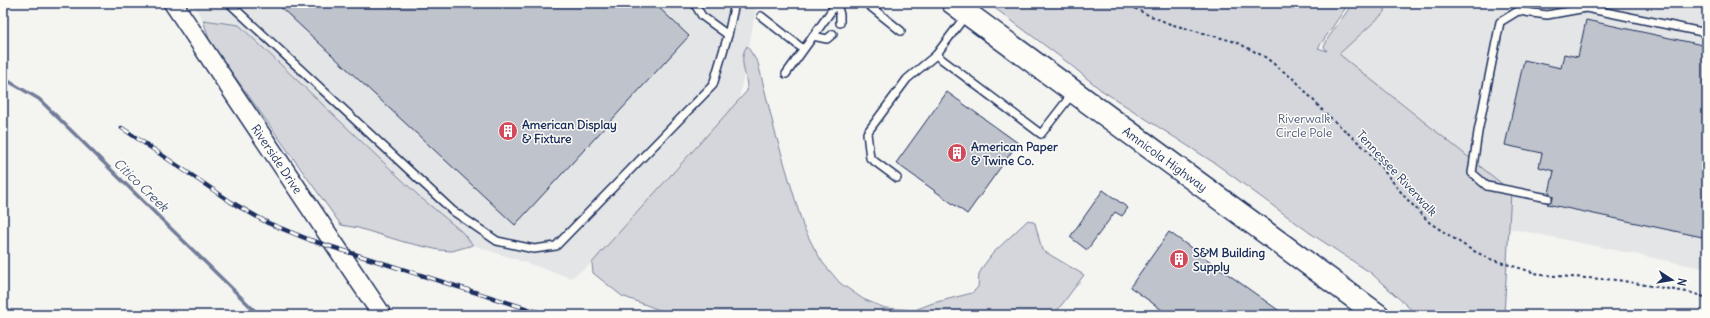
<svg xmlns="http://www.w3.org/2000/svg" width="1710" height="318" font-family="Delius,sans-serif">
	<rect width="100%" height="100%" fill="#f4f4f1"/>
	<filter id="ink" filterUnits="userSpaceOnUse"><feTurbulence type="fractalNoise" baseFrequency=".025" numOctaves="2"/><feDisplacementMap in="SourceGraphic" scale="8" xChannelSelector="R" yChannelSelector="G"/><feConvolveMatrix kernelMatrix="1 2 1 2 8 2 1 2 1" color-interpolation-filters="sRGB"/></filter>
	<g filter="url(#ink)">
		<g fill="#e4e5e6">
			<polygon points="192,3 757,3 739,100 592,263 571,278 473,245 461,231 420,197 239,25 203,20"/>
			<polygon points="1373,3 1707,3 1707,269 1474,221 1339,54"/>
		</g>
		<g fill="#d4d6db" stroke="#78829c">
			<polygon points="988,3 1349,3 1318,48 1327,51 1324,47 1328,38 1353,3 1386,3 1385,12 1339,54 1511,191 1504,315 1417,315 1371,273 1310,233 1216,164 1101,90 1067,62"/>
			<polygon points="203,20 239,25 420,197 461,231 473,245 452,251 439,250 404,242 358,228 341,225 210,42"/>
			<path d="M747 46 758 63 775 132 803 226 814 248 823 263 840 283 863 299 885 308 915 310 933 303 972 293 978 287 979 274 984 265 993 253 1028 220 1035 223 1042 250 1084 275 1054 315H673L622 296 593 273 592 263 604 249 747 91C748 75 737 60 747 46Z"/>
		</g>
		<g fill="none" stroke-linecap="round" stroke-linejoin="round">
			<polyline stroke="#717c98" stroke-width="3.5" points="3,78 39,99 259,315"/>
		</g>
		<g fill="#bfc3cc" stroke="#1b2f5e">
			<polygon points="276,3 654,3 689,36 515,225"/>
			<polygon points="1586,20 1707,46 1707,238 1547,204 1553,199 1553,196 1549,193 1554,171 1539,167 1542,153 1505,145 1524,60 1561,68 1564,54 1578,57"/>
			<polygon points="947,92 1018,143 967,214 896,163"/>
			<polygon points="1103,190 1128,208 1122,216 1115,212 1087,250 1070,237"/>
			<polygon points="1169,232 1285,315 1169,315 1130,287"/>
		</g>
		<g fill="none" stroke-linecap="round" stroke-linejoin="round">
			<g stroke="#1b2f5e" stroke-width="10">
				<g id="service">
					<polyline points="229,3 453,211 497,241 534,249 556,246 713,85 728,35"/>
					<polyline points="694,3 702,16 728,35 735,3"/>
					<polyline points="837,3 840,15 840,23"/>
					<polyline points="866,3 901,31"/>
					<polyline points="761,16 803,49"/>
					<polyline points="813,36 827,39 833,34"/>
					<polyline points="936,55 1041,134 1072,94"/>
					<polyline points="786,74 837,3"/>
					<polyline points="897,178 870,158 867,133 907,79 936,55 966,15"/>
					<polyline points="1548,198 1487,186 1472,173 1478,132 1500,22 1518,11 1547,15 1586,8 1707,33"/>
				</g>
			</g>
			<g stroke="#1b2f5e" stroke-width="21">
				<polyline id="tertiary" points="173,3 382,315"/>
			</g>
			<g stroke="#1b2f5e" stroke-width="25">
				<polyline id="primary" points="953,3 1378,315"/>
			</g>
			<polyline stroke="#1b2f5e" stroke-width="2" stroke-dasharray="3 3" stroke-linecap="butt" points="1124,3 1144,13 1170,24 1236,42 1265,57 1296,81 1324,112 1367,150 1405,197 1430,223 1470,249 1490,259 1542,275 1617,280 1692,293 1707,298"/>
			<use href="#service" stroke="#fdfcf7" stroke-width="7"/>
			<use href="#tertiary" stroke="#fdfcf7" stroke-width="18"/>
			<use href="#primary" stroke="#fdfcf7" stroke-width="22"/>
			<g stroke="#1b2f5e" stroke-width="4.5">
				<polyline id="rail" points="122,128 231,202 268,223 310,240 547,315"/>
			</g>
			<use href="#rail" stroke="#fdfcf7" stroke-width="3" stroke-dasharray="9" stroke-linecap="butt"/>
		</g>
	</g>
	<defs>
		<g id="building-disc" transform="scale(1)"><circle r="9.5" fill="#d1495b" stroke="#fdfcf7"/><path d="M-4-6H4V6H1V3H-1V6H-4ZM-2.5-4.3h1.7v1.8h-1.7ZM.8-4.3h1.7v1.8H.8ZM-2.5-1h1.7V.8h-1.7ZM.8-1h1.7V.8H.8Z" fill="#fff"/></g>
	</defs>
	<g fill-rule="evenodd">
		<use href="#building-disc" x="508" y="131"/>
		<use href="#building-disc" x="957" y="153"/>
		<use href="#building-disc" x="1179" y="259"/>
	</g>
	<g text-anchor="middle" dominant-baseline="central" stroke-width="3" stroke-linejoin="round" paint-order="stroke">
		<g font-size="12" fill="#49597d" stroke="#fdfcf7">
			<text x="1304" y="118">Riverwalk<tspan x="1304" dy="14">Circle Pole</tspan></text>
		</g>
		<g font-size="12" font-weight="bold" fill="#1b2f5e" stroke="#fdfcf7" text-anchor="start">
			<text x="522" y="124">American Display<tspan x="522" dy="14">&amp; Fixture</tspan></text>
			<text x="971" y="146">American Paper<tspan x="971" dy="14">&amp; Twine Co.</tspan></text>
			<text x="1193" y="252">S&amp;M Building<tspan x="1193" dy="14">Supply</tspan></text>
		</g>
		<g font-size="12" fill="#1b2f5e" stroke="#fdfcf7">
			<text transform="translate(277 159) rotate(56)">Riverside Drive</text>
			<text transform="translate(1165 159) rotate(36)">Amnicola Highway</text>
			<text transform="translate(1397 173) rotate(47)">Tennessee Riverwalk</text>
		</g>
		<g font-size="13" font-style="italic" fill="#46567b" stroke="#fdfcf7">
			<text transform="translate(141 185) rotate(44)">Citico Creek</text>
		</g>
	</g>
	<rect width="1710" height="318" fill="none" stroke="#fdfcf7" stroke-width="16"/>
	<rect x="8" y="8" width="1694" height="302" fill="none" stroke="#1b2f5e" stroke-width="1.5" filter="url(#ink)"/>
	<g transform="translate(1672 280) rotate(102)" stroke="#fdfcf7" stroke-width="3" paint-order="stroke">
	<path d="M0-3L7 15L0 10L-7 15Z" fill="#1b2f5e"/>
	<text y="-6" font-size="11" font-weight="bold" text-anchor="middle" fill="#1b2f5e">N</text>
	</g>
</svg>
